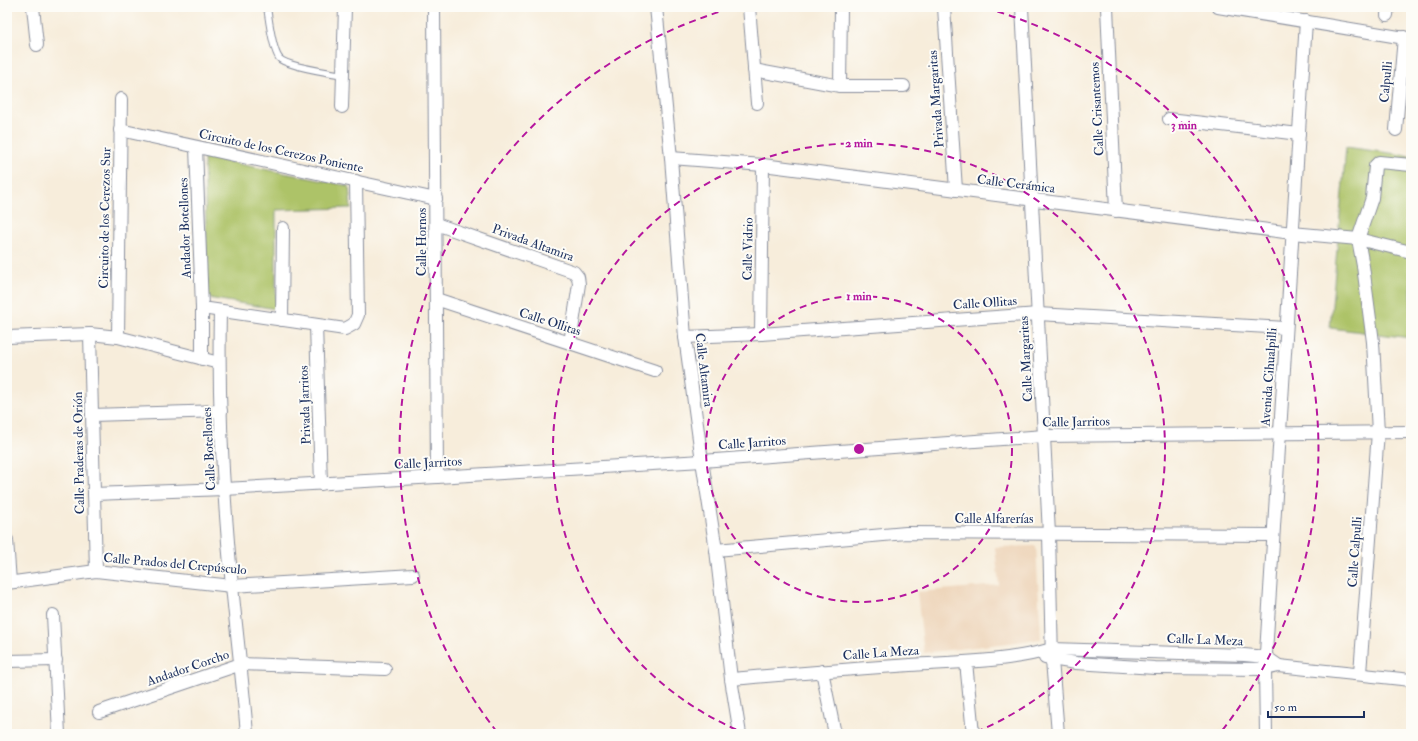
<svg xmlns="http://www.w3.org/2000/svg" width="1418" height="741" font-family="'IM FELL Double Pica',serif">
	<rect width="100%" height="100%" fill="#fdfcf7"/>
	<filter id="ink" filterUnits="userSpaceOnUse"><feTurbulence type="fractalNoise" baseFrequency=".025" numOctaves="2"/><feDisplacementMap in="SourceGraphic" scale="8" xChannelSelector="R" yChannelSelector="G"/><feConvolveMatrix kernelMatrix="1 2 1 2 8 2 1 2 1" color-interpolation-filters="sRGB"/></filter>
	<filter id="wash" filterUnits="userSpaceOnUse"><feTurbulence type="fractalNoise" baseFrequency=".012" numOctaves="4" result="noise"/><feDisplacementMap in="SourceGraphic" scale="16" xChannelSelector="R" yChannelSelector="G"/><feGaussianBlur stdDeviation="0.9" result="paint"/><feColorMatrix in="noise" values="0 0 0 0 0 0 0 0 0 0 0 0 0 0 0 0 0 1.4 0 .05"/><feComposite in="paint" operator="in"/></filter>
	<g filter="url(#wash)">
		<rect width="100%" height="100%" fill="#f7eddb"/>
		<polygon fill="#eed6bb" points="1036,546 1041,639 924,653 917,592 999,585 995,547"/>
		<g fill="#adc367" stroke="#647962">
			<polygon points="1346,147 1411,156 1411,338 1330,328"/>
			<polygon points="204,157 349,186 351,208 276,210 276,309 208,298"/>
		</g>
	</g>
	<g filter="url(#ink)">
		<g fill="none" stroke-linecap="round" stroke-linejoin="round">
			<g stroke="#898e9c" stroke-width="8">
				<path id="lane" d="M267 7C269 20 272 48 279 58 285 66 331 73 344 75"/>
			</g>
			<g stroke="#898e9c" stroke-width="14">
				<g id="street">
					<polyline points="33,7 37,45"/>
					<polyline points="434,7 437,477"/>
					<polyline points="656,7 671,158 685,337 702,461 716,550 731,679 740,734"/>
					<polyline points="749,7 757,103"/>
					<polyline points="944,7 956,190"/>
					<polyline points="1022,7 1049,534 1052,660 1058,734"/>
					<polyline points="1107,7 1116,211"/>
					<polyline points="1218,7 1411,39"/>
					<polyline points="1387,15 1388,7"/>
					<polyline points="754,70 840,86 904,86"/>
					<polyline points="840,86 841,7"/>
					<polyline points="342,107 345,7"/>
					<polyline points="1169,119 1299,134"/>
					<polyline points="120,130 436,199"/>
					<polyline points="1396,130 1404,37"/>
					<polyline points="196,147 202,308 202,359"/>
					<polyline points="671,158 763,165 1292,233 1358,239 1411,252"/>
					<polyline points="436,224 574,272 578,277 579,284 570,343"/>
					<polyline points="436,299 655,371"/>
					<polyline points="202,308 345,329 354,324 358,315 356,181"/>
					<path d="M220 311C218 403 223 495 232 586 237 636 243 685 247 734"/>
					<polyline points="282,320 283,228"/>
					<polyline points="316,325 321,484"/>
					<polyline points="90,334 96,571"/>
					<polyline points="761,334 763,165"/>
					<polyline points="7,337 90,334 118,337 219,363"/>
					<polyline points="118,337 121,99"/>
					<polyline points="685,337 761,334 1038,314 1286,328"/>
					<polyline points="92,415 221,411"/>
					<polyline points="94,494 224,489 437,477 702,461 1044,436 1411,432"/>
					<polyline points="7,540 10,582"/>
					<polyline points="716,550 906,533 1273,535"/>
					<polyline points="7,583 96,571 232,586 413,575"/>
					<polyline points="53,615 59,734"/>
					<polyline points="1045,658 1076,663 1155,668 1265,669 1279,666 1411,680"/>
					<polyline points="7,661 56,660"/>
					<polyline points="966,662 973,734"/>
					<polyline points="822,671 835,734"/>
					<polyline points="1360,673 1378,432 1373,342 1363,266 1358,239 1372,198 1375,166 1379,162 1411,165"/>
					<path d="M731 679C791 674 850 669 910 665 957 662 1007 662 1052 649L1244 655 1266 657 1279 666"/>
					<polyline points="99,712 241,664 385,669"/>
					<polyline points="1266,734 1265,669 1306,21"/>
				</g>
			</g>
			<use href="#lane" stroke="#fff" stroke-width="6"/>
			<use href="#street" stroke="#fff" stroke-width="12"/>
		</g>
	</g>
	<g fill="none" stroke="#b5179e" stroke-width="2" stroke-dasharray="7 5">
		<circle cx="859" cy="449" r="153"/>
		<path d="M747 734A306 306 0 1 1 971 734"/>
		<path d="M497 732A459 459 0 0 1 732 8M986 8A459 459 0 0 1 1221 732"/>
	</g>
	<g text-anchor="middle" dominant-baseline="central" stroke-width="4" stroke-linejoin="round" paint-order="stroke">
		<g font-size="13" fill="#1b2f5e" stroke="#fdfcf7">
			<text transform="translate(1386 82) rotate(-85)">Calpulli</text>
			<text transform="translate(936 99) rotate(-94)">Privada Margaritas</text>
			<text transform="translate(1097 109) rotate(-93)">Calle Crisantemos</text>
			<text transform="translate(281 151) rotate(12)">Circuito de los Cerezos Poniente</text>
			<text transform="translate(1016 184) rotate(7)">Calle Cerámica</text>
			<text transform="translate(105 218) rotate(-89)">Circuito de los Cerezos Sur</text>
			<text transform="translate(185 228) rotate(-92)">Andador Botellones</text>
			<text transform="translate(422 242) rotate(-90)">Calle Hornos</text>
			<text transform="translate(533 243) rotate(20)">Privada Altamira</text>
			<text transform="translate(748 249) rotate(-89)">Calle Vidrio</text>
			<text transform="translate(985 303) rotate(-4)">Calle Ollitas</text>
			<text transform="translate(550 322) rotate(18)">Calle Ollitas</text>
			<text transform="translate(1026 359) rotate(-93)">Calle Margaritas</text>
			<text transform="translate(704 370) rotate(83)">Calle Altamira</text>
			<text transform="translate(1269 377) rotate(-86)">Avenida Cihualpilli</text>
			<text transform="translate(305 405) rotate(-92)">Privada Jarritos</text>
			<text transform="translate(1076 422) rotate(-1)">Calle Jarritos</text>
			<text transform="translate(752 443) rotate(-4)">Calle Jarritos</text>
			<text transform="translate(209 449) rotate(-93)">Calle Botellones</text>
			<text transform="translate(79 453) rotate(-91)">Calle Praderas de Orión</text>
			<text transform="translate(428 463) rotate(-3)">Calle Jarritos</text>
			<text x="994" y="519">Calle Alfarerías</text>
			<text transform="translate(1355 552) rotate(-86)">Calle Calpulli</text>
			<text transform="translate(175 564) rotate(5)">Calle Prados del Crepúsculo</text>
			<text transform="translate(1205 640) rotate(2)">Calle La Meza</text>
			<text transform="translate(881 653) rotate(-4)">Calle La Meza</text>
			<text transform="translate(188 668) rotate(-19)">Andador Corcho</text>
		</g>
	</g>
	<circle cx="859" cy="449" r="6" fill="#b5179e" stroke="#fdfcf7" stroke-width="2"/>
	<g font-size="12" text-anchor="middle" font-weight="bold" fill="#b5179e" stroke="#fdfcf7" stroke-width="4" stroke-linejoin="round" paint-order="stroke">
		<text x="1184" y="129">3 min</text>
		<text x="859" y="147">2 min</text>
		<text x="859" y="300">1 min</text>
	</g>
	<rect width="1418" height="741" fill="none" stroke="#fdfcf7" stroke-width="24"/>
	<path d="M1268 711v6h96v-6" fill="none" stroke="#1b2f5e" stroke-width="2"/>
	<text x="1274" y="711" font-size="12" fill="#1b2f5e" stroke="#fdfcf7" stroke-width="3" paint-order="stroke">50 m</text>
</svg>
